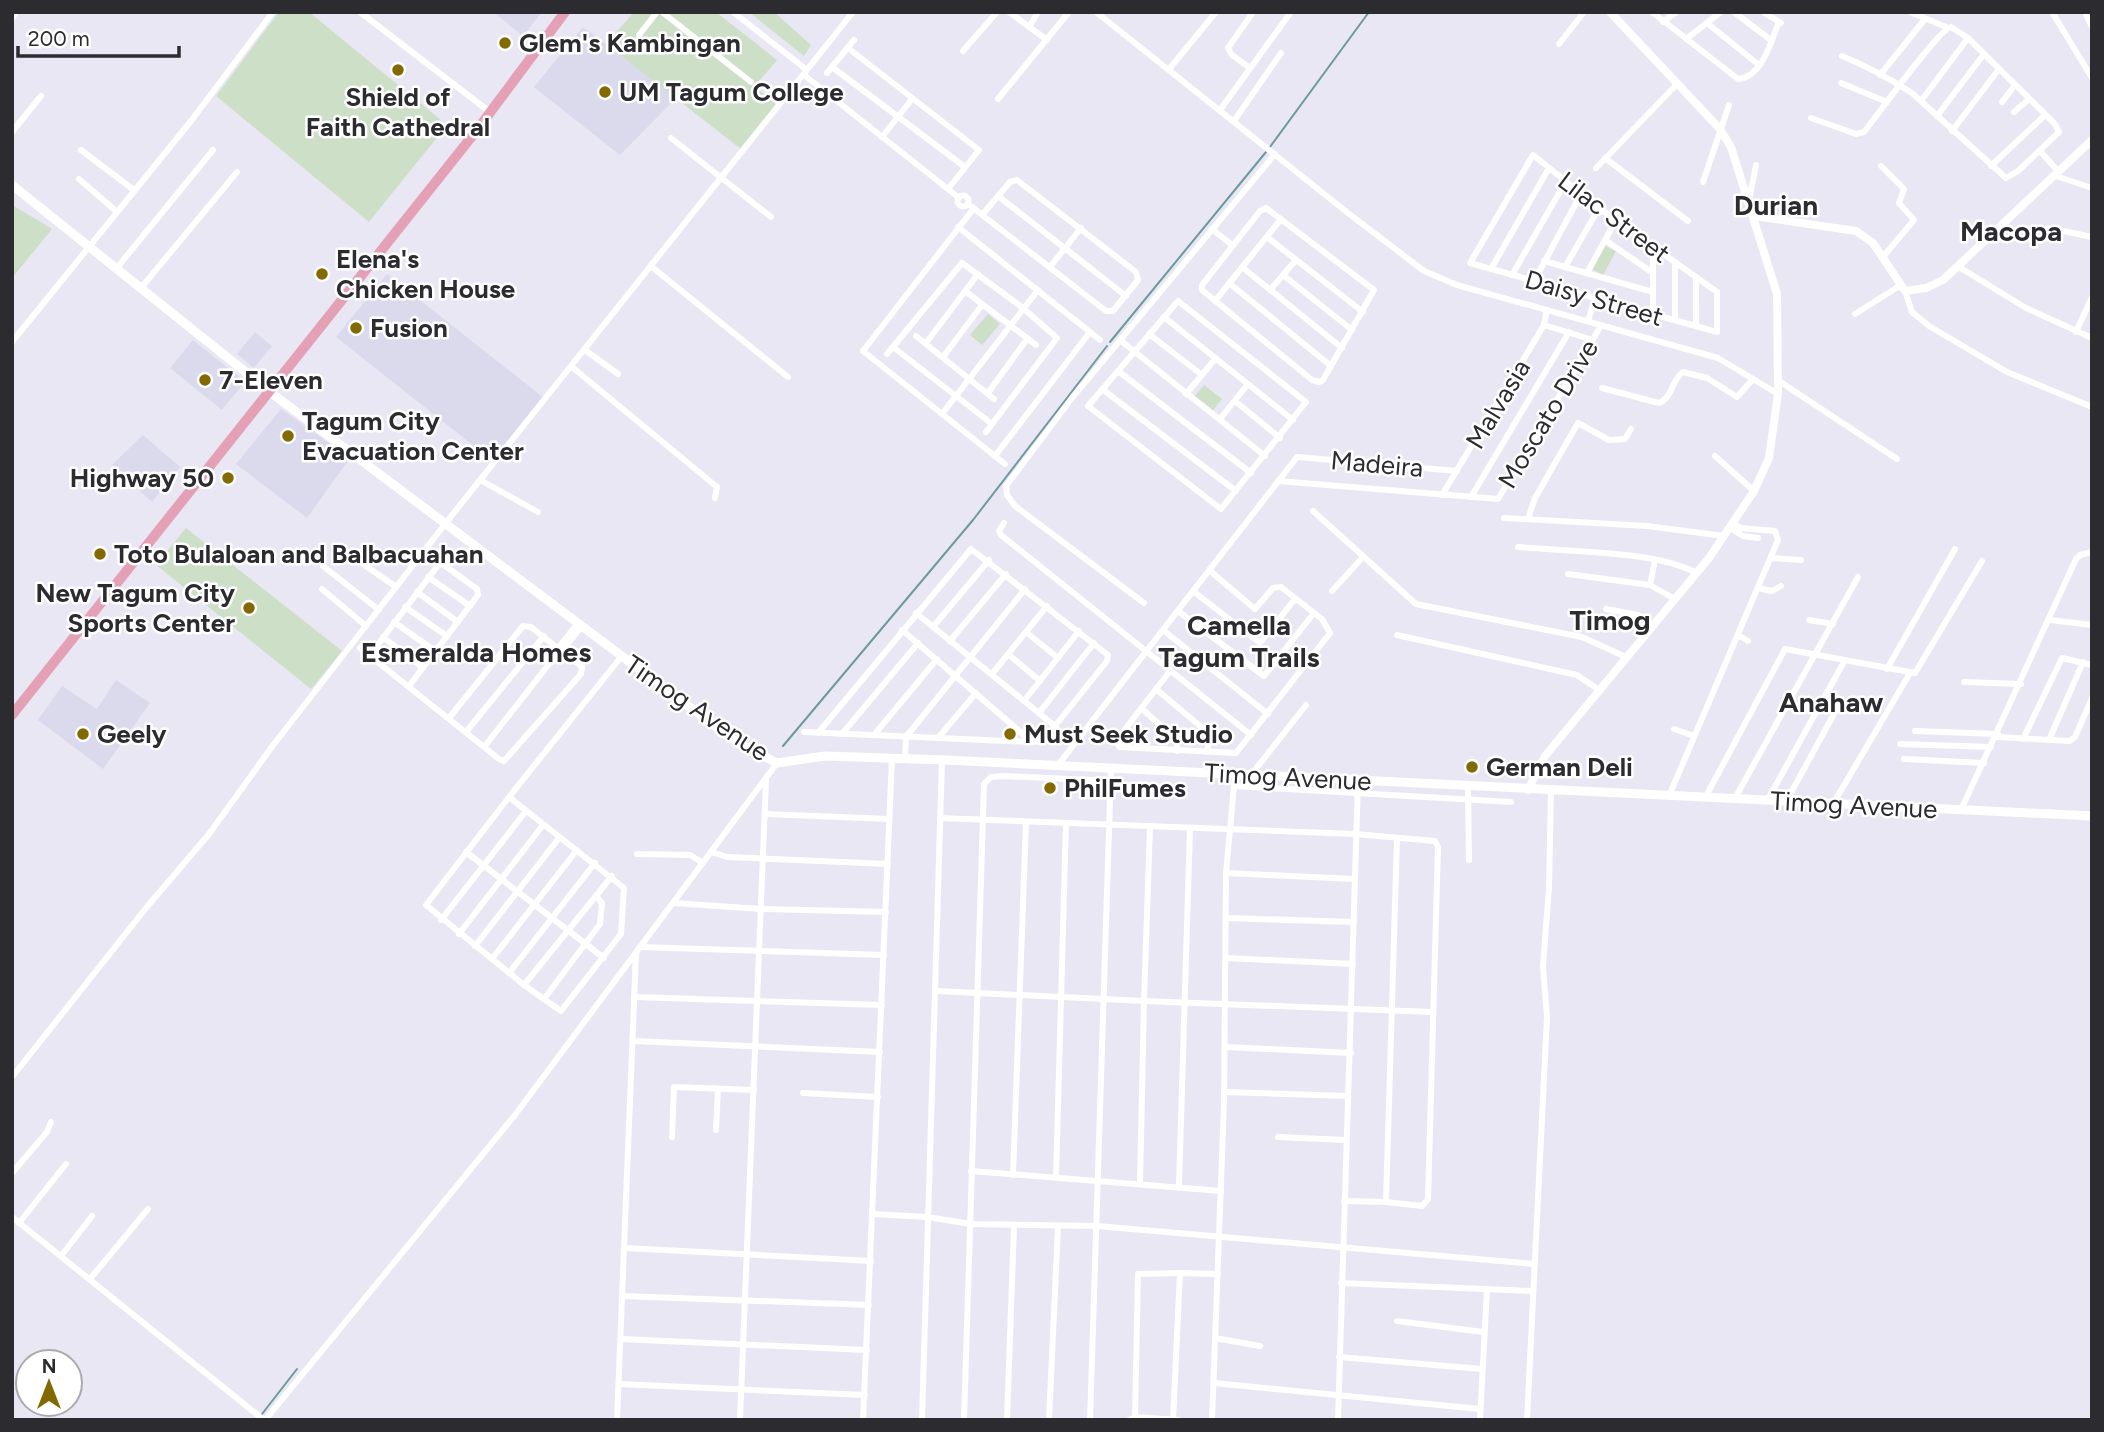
<svg xmlns="http://www.w3.org/2000/svg" width="2104" height="1432" font-family="Figtree,sans-serif">
	<rect width="100%" height="100%" fill="#e8e7f3"/>
	<g fill="#dbdaed">
		<polygon points="493,12 542,12 523,36"/>
		<polygon points="583,27 677,97 620,155 534,87"/>
		<polygon points="387,274 544,398 493,461 336,337"/>
		<polygon points="255,332 272,346 254,368 237,354"/>
		<polygon points="193,340 245,382 222,410 170,368"/>
		<polygon points="281,409 350,458 307,518 236,464"/>
		<polygon points="143,435 180,467 152,502 112,465"/>
		<polygon points="116,680 150,703 103,769 38,720 62,686 97,709"/>
	</g>
	<g fill="#cedfc7">
		<polygon points="279,12 309,12 447,125 369,222 216,96"/>
		<polygon points="634,12 716,12 777,60 755,86 776,105 741,149 606,44"/>
		<polygon points="749,12 774,12 811,45 804,56"/>
		<polygon points="12,205 52,229 12,278"/>
		<polygon points="1605,246 1616,251 1603,275 1592,269"/>
		<polygon points="988,314 1000,324 982,345 970,335"/>
		<polygon points="1204,385 1222,399 1213,410 1195,396"/>
		<polygon points="186,528 342,651 311,689 156,565"/>
	</g>
	<g fill="none" stroke-linecap="round" stroke-linejoin="round">
		<g stroke="#6e9a9d" stroke-width="2">
			<polyline points="1270,147 1369,12"/>
			<polyline points="1110,342 1266,152"/>
			<polyline points="783,746 973,520 1107,346"/>
			<polyline points="262,1414 297,1369"/>
		</g>
		<g stroke="#fff" stroke-width="6">
			<polyline points="360,12 486,109"/>
			<polyline points="662,12 751,82"/>
			<polyline points="733,12 807,70"/>
			<polyline points="1009,12 1047,40"/>
			<polyline points="1096,12 1348,213 1424,271 1457,285 1718,358 1778,394"/>
			<path d="M1652 12 1738 79C1762 77 1771 42 1778 24"/>
			<polyline points="1734,12 1772,41"/>
			<polyline points="1763,12 1781,23"/>
			<polyline points="1910,12 1946,27"/>
			<polyline points="2052,12 2092,78"/>
			<polyline points="2085,12 2092,27"/>
			<polyline points="12,18 16,12"/>
			<polyline points="1663,22 1676,12"/>
			<polyline points="1707,23 1759,65"/>
			<polyline points="1029,27 1038,12"/>
			<polyline points="639,35 657,12"/>
			<polyline points="1686,39 1721,12"/>
			<polyline points="1559,44 1584,12"/>
			<polyline points="848,48 979,150 948,189"/>
			<polyline points="963,51 997,12"/>
			<polyline points="832,67 965,167"/>
			<polyline points="1170,68 1216,12"/>
			<polyline points="1250,68 1232,55 1228,48 1253,12"/>
			<polyline points="827,73 854,40"/>
			<polyline points="804,75 958,197"/>
			<polyline points="1880,75 1925,19"/>
			<polyline points="1841,83 1887,102"/>
			<polyline points="998,99 1069,12"/>
			<polyline points="1921,101 1968,38"/>
			<polyline points="2002,102 2015,85"/>
			<polyline points="1220,110 1291,12"/>
			<polyline points="2014,112 2029,99"/>
			<polyline points="1937,116 1984,54"/>
			<path d="M1811 118 1856 134 1864 132C1876 117 1940 28 1951 27L1968 38 2055 124 2059 132 2018 171 2006 178 1912 93C1890 79 1867 66 1842 56"/>
			<polyline points="1234,121 1281,53"/>
			<polyline points="1952,131 1999,69"/>
			<polyline points="12,132 41,96"/>
			<polyline points="882,137 912,99"/>
			<polyline points="671,138 771,217"/>
			<polyline points="81,150 134,190"/>
			<polyline points="2040,151 2057,170"/>
			<polygon points="1533,155 1599,208 1717,292 1717,332 1470,263"/>
			<polyline points="1605,158 1688,221"/>
			<polyline points="1881,166 1904,189 1899,203 1914,220 1883,257"/>
			<polyline points="1991,166 2045,115"/>
			<polyline points="1596,168 1677,84"/>
			<polyline points="2053,175 2092,188"/>
			<polyline points="79,179 116,211"/>
			<polyline points="1703,182 1729,105"/>
			<circle cx="963" cy="201" r="5.5"/>
			<polyline points="998,196 1126,296"/>
			<polyline points="1749,200 1756,165"/>
			<polyline points="968,204 1106,311 1113,311 1138,280 1136,272 1017,180 1010,182 982,215"/>
			<polyline points="974,208 863,351 1005,464"/>
			<polygon points="1266,208 1374,290 1323,380 1319,382 1312,380 1202,290 1202,285 1260,211"/>
			<polyline points="958,227 1100,340"/>
			<polyline points="2049,228 2092,237"/>
			<polyline points="1212,229 1232,245"/>
			<polyline points="1267,237 1363,312"/>
			<polyline points="1605,240 1653,273"/>
			<polyline points="1653,247 1653,314"/>
			<polyline points="1544,261 1653,292"/>
			<polyline points="652,267 788,377"/>
			<polyline points="1050,267 1081,228"/>
			<polyline points="1242,267 1342,348"/>
			<polyline points="1565,267 1599,208"/>
			<polyline points="1959,267 2026,308 2092,338"/>
			<polyline points="116,269 213,150"/>
			<polyline points="1491,269 1549,168"/>
			<polyline points="1587,273 1616,220"/>
			<polyline points="1283,275 1352,330"/>
			<polyline points="1512,275 1566,181"/>
			<polyline points="1534,281 1581,194"/>
			<polyline points="1229,283 1331,366"/>
			<polyline points="141,288 237,172"/>
			<polyline points="1270,290 1296,260"/>
			<polyline points="965,291 1036,345"/>
			<polyline points="1905,291 1912,312 1929,326 2007,372 2092,407"/>
			<polygon points="1178,301 1306,402 1221,509 1088,406"/>
			<polyline points="1215,301 1281,219"/>
			<polyline points="1855,314 1901,285"/>
			<polyline points="1164,317 1293,420"/>
			<polyline points="1675,320 1675,262"/>
			<polyline points="1588,321 1595,298"/>
			<polyline points="1544,325 1593,340"/>
			<polyline points="1696,326 1696,277"/>
			<polyline points="2076,332 2092,297"/>
			<polyline points="1149,334 1202,375"/>
			<polyline points="916,336 994,399"/>
			<polyline points="1120,340 1265,456"/>
			<polyline points="12,342 191,121 273,12"/>
			<polyline points="926,343 978,274"/>
			<polyline points="893,347 992,424"/>
			<polyline points="585,350 618,374"/>
			<polyline points="887,354 962,263 1023,308 1057,338 986,432"/>
			<polyline points="943,357 982,305"/>
			<polyline points="572,367 717,487 715,498"/>
			<polyline points="1118,371 1251,473"/>
			<polyline points="1779,381 1897,459"/>
			<path d="M1602 388 1659 403C1673 397 1672 379 1683 372L1707 378 1737 397 1753 379"/>
			<polyline points="1102,389 1236,491"/>
			<polyline points="988,393 1027,339"/>
			<polyline points="1186,394 1216,358"/>
			<polyline points="1235,401 1280,438"/>
			<polyline points="942,414 1038,290"/>
			<polyline points="1220,419 1248,384"/>
			<polyline points="995,456 1090,332"/>
			<polyline points="1715,456 1754,491"/>
			<polyline points="482,481 538,512"/>
			<polyline points="1278,481 1498,499 1599,329"/>
			<polyline points="1442,495 1544,325 1547,310"/>
			<polyline points="1471,497 1569,332"/>
			<polyline points="1313,511 1416,604 1582,637 1626,657"/>
			<polyline points="1504,518 1647,526 1724,536"/>
			<polyline points="1528,519 1535,498 1578,423 1609,440 1625,439 1631,429"/>
			<polyline points="1004,523 999,531 1001,535 1251,735"/>
			<polyline points="1730,528 1743,536 1758,538"/>
			<path d="M1518 547C1569 552 1654 550 1697 573"/>
			<polyline points="1771,558 1801,560"/>
			<polyline points="363,564 396,587"/>
			<polyline points="323,566 379,610"/>
			<polyline points="1568,574 1650,585 1675,599"/>
			<polyline points="428,577 470,606"/>
			<polyline points="1650,585 1655,560"/>
			<polyline points="1758,588 1772,591 1781,586"/>
			<polyline points="322,589 366,626"/>
			<polyline points="1193,591 1260,643 1295,599"/>
			<polyline points="1332,591 1363,557"/>
			<polyline points="417,592 458,622"/>
			<polyline points="1144,603 1015,506 1007,495 1006,486 1072,398 1275,154"/>
			<polyline points="405,607 447,636"/>
			<polyline points="1606,609 1638,615 1653,626"/>
			<polyline points="1178,611 1264,676 1314,613"/>
			<polyline points="916,613 1056,727"/>
			<polyline points="1809,620 1833,624"/>
			<polyline points="2050,620 2092,625"/>
			<polyline points="394,622 435,651"/>
			<polyline points="933,627 989,560"/>
			<polyline points="902,630 1032,742"/>
			<polyline points="1163,630 1268,714"/>
			<polyline points="1026,632 1058,658"/>
			<polyline points="1397,635 1577,675 1599,690"/>
			<polyline points="1738,635 1748,641"/>
			<polyline points="383,637 423,668"/>
			<polyline points="950,641 1006,574"/>
			<polyline points="360,648 499,759 504,761 581,674 582,667 560,650 484,747"/>
			<polyline points="558,648 578,623"/>
			<polyline points="562,651 582,626"/>
			<polyline points="1008,654 1040,681"/>
			<polyline points="370,655 439,564 444,565 477,589 478,595 409,686"/>
			<polyline points="1887,669 1955,549"/>
			<polyline points="1170,671 1119,737 1119,747 1236,753 1330,633 1322,619 1281,587 1273,588 1255,609 1209,570"/>
			<polyline points="992,674 1047,606"/>
			<polyline points="1964,682 2021,684"/>
			<polyline points="1156,689 1212,736 1206,752"/>
			<polyline points="1024,701 1079,631"/>
			<polyline points="1142,709 1177,740 1177,751"/>
			<polyline points="1039,713 1094,643"/>
			<polyline points="449,718 523,626 531,627 560,650"/>
			<polyline points="1674,729 1694,736"/>
			<polyline points="1915,731 1998,734"/>
			<polyline points="466,732 544,636"/>
			<polyline points="804,732 1032,742 1043,741 1107,661 1108,655 971,549 818,733"/>
			<polyline points="842,734 918,643"/>
			<polyline points="874,735 937,659"/>
			<polyline points="1996,737 2070,741 2075,737 2092,698"/>
			<polyline points="938,738 976,693"/>
			<polyline points="2023,739 2062,658 2092,665"/>
			<polyline points="2049,740 2083,662"/>
			<polyline points="1900,744 1991,747"/>
			<polyline points="905,758 906,737 1025,589"/>
			<polyline points="1904,759 1984,763"/>
			<polyline points="1058,765 1297,457 1457,471"/>
			<polyline points="1251,775 1306,705"/>
			<polyline points="1234,786 1511,802"/>
			<polyline points="1468,787 1469,860"/>
			<polyline points="1669,796 1778,540 1775,531 1741,528 1733,523"/>
			<polygon points="509,797 624,888 621,934 561,1011 524,985 426,905"/>
			<polyline points="509,797 621,657"/>
			<polyline points="1705,798 1785,649 1915,673 1982,561"/>
			<polyline points="1734,800 1858,577"/>
			<polyline points="1767,801 1845,660"/>
			<polyline points="1786,802 1841,701"/>
			<polyline points="1833,804 1910,673"/>
			<polyline points="1961,810 2076,559 2080,555 2092,552"/>
			<polyline points="765,814 889,819"/>
			<polyline points="940,818 1355,834 1435,841 1438,847 1428,1199 1422,1206 1386,1202"/>
			<polyline points="1150,827 1144,1001 1432,1012"/>
			<polyline points="466,852 604,958"/>
			<polyline points="711,852 727,857 888,864"/>
			<polyline points="637,854 690,855 703,863"/>
			<polyline points="1226,873 1354,879"/>
			<polyline points="674,903 761,909 886,912"/>
			<polyline points="1226,918 1354,922"/>
			<polyline points="441,920 526,811"/>
			<polyline points="459,934 543,825"/>
			<polyline points="475,946 559,838"/>
			<polyline points="640,947 884,955"/>
			<polyline points="1226,958 1353,964"/>
			<polyline points="492,959 577,850"/>
			<polyline points="509,973 595,863"/>
			<polyline points="524,985 612,876"/>
			<polyline points="937,991 1144,1001 1140,1183"/>
			<polyline points="634,997 882,1005"/>
			<polyline points="544,999 600,924 602,903 596,896"/>
			<polyline points="633,1041 880,1052"/>
			<polyline points="1226,1047 1351,1053"/>
			<polyline points="12,1077 146,908 209,834 271,748 445,524 853,12"/>
			<polyline points="1225,1092 1347,1096"/>
			<polyline points="803,1093 878,1097"/>
			<polyline points="716,1130 718,1089"/>
			<polyline points="672,1137 674,1087 754,1090"/>
			<polyline points="1278,1137 1345,1140"/>
			<polyline points="971,1171 1221,1191"/>
			<polyline points="12,1173 47,1132 51,1122"/>
			<polyline points="1013,1175 1026,822"/>
			<polyline points="1056,1177 1066,823"/>
			<polyline points="1179,1185 1190,828"/>
			<polyline points="1344,1201 1386,1202 1397,839"/>
			<polyline points="873,1214 927,1217 971,1224 1097,1226 1534,1264"/>
			<polyline points="12,1217 264,1420"/>
			<polyline points="19,1223 66,1164"/>
			<polyline points="624,1248 871,1261"/>
			<polyline points="61,1256 92,1216"/>
			<polyline points="90,1279 148,1209"/>
			<polyline points="1341,1283 1533,1291"/>
			<polyline points="622,1296 869,1305"/>
			<polyline points="1397,1321 1483,1332"/>
			<polyline points="1215,1338 1260,1346"/>
			<polyline points="621,1339 867,1350"/>
			<polyline points="1339,1357 1482,1369"/>
			<polyline points="1214,1383 1480,1409"/>
			<polyline points="619,1384 865,1395"/>
			<polyline points="1135,1417 1138,1274 1180,1273"/>
			<polyline points="265,1420 515,1115 777,763"/>
			<polyline points="617,1420 636,953"/>
			<polyline points="740,1420 766,780"/>
			<polyline points="863,1420 892,758"/>
			<polyline points="922,1420 942,760"/>
			<polyline points="964,1420 984,784 991,777 1004,776 1111,781"/>
			<polyline points="1007,1420 1014,1226"/>
			<polyline points="1049,1420 1058,1227"/>
			<polyline points="1090,1420 1111,768"/>
			<polyline points="1129,1420 1135,1417 1179,1420"/>
			<polyline points="1173,1420 1180,1273 1218,1274"/>
			<polyline points="1212,1420 1224,1103 1226,873 1235,775"/>
			<polyline points="1338,1420 1358,781"/>
			<polyline points="1480,1420 1487,1289"/>
			<polyline points="1527,1420 1547,1017 1543,966 1549,888 1551,791"/>
		</g>
		<g stroke="#fff" stroke-width="8">
			<polyline points="1754,216 1856,231 1873,243 1905,291 1926,288 1943,280 2092,140"/>
			<polyline points="1528,790 1545,756 1709,558 1754,491 1769,458 1778,394 1777,294 1731,147 1720,129 1610,12"/>
		</g>
		<polyline stroke="#fff" stroke-width="9" points="12,185 278,398 735,741 777,763 825,756 945,760 2092,816"/>
		<polyline stroke="#e4a0b4" stroke-width="10" points="12,715 477,130 565,12"/>
	</g>
	<g fill="#836902" stroke="#fff" stroke-width="2.5">
		<circle cx="505" cy="43" r="7"/>
		<circle cx="398" cy="70" r="7"/>
		<circle cx="605" cy="92" r="7"/>
		<circle cx="322" cy="274" r="7"/>
		<circle cx="356" cy="328" r="7"/>
		<circle cx="205" cy="380" r="7"/>
		<circle cx="288" cy="436" r="7"/>
		<circle cx="228" cy="478" r="7"/>
		<circle cx="100" cy="554" r="7"/>
		<circle cx="249" cy="608" r="7"/>
		<circle cx="83" cy="734" r="7"/>
		<circle cx="1010" cy="734" r="7"/>
		<circle cx="1472" cy="767" r="7"/>
		<circle cx="1050" cy="788" r="7"/>
	</g>
	<g text-anchor="middle" dominant-baseline="central" stroke-width="5" stroke-linejoin="round" paint-order="stroke">
		<g font-size="26" font-weight="bold" fill="#2c2b30" stroke="#fff" text-anchor="start">
			<text x="519" y="43">Glem's Kambingan</text>
			<text x="619" y="92">UM Tagum College</text>
			<text x="398" y="97" text-anchor="middle">Shield of<tspan x="398" dy="30">Faith Cathedral</tspan></text>
			<text x="336" y="259">Elena's<tspan x="336" dy="30">Chicken House</tspan></text>
			<text x="370" y="328">Fusion</text>
			<text x="219" y="380">7-Eleven</text>
			<text x="302" y="421">Tagum City<tspan x="302" dy="30">Evacuation Center</tspan></text>
			<text x="214" y="478" text-anchor="end">Highway 50</text>
			<text x="114" y="554">Toto Bulaloan and Balbacuahan</text>
			<text x="235" y="593" text-anchor="end">New Tagum City<tspan x="235" dy="30">Sports Center</tspan></text>
			<text x="97" y="734">Geely</text>
			<text x="1024" y="734">Must Seek Studio</text>
			<text x="1486" y="767">German Deli</text>
			<text x="1064" y="788">PhilFumes</text>
		</g>
		<g font-size="26" fill="#2c2b30" stroke="#fff">
			<text transform="translate(1614 217) rotate(37)">Lilac Street</text>
			<text transform="translate(1594 298) rotate(16)">Daisy Street</text>
			<text transform="translate(1498 404) rotate(-59)">Malvasia</text>
			<text transform="translate(1548 414) rotate(-59)">Moscato Drive</text>
			<text transform="translate(1377 464) rotate(5)">Madeira</text>
			<text transform="translate(697 708) rotate(34)">Timog Avenue</text>
			<text transform="translate(1288 777) rotate(3)">Timog Avenue</text>
			<text transform="translate(1854 805) rotate(3)">Timog Avenue</text>
		</g>
		<g font-size="28" font-weight="bold" fill="#2c2b30" stroke="#fff">
			<text x="1776" y="205">Durian</text>
			<text x="2011" y="231">Macopa</text>
			<text x="1610" y="620">Timog</text>
			<text x="1239" y="625">Camella<tspan x="1239" dy="32">Tagum Trails</tspan></text>
			<text x="476" y="652">Esmeralda Homes</text>
			<text x="1831" y="702">Anahaw</text>
		</g>
	</g>
	<rect width="2104" height="1432" fill="none" stroke="#2c2b30" stroke-width="28"/>
	<g transform="translate(49 1383)"><circle r="33" fill="#ffffff" stroke="#abaaac" stroke-width="2"/>
	<path d="M0-5L12 26L0 18L-12 26Z" fill="#836902"/>
	<text y="-10" font-size="19" font-weight="bold" text-anchor="middle" fill="#2c2b30">N</text>
	</g>
	<path d="M18 46v10h161v-10" fill="none" stroke="#2c2b30" stroke-width="3.5"/>
	<text x="28" y="46" font-size="21" fill="#2c2b30" stroke="#ffffff" stroke-width="5" paint-order="stroke">200 m</text>
</svg>
